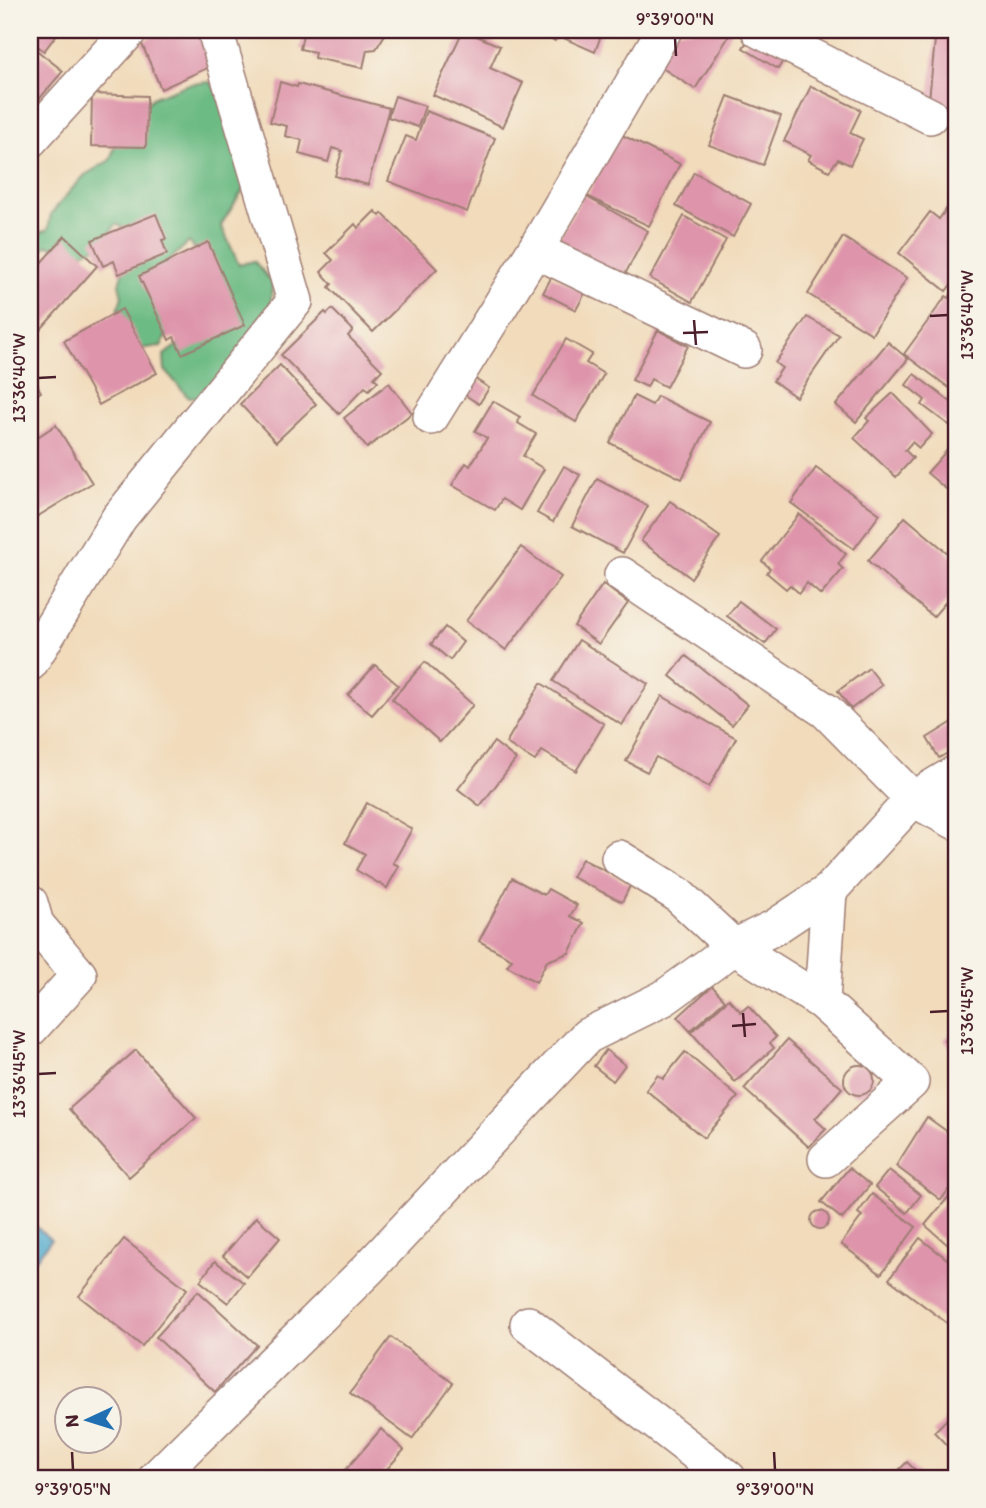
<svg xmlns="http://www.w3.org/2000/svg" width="986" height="1508" font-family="Itim,sans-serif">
	<rect width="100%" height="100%" fill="#f7f3e8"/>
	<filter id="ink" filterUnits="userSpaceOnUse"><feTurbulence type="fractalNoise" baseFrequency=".0143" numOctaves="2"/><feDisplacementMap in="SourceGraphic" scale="14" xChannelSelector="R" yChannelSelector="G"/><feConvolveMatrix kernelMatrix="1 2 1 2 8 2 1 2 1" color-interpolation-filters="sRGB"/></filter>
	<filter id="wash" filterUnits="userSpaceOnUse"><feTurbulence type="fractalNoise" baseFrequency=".00686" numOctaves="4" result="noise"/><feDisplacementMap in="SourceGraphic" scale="28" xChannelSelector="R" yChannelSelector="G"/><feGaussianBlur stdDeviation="1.57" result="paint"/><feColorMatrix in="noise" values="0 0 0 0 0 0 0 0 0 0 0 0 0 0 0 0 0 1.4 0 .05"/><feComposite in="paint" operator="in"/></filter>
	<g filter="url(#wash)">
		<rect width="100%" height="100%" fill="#f1dbbb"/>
		<polygon fill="#6dbb84" stroke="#5c6d58" stroke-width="2" points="210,82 224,99 248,182 221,225 239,265 254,261 272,282 270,319 208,396 188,397 165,370 164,355 184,340 205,260 189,242 161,268 170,328 161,346 138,349 113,325 122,296 119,284 134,233 116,224 102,244 77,256 48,245 30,260 30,223 38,233 48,230 51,214 70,191 85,175 110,160 118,136 134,114 154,97 189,84"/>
		<polygon fill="#50aacd" stroke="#4d647c" stroke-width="2" points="30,1221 51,1240 34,1261 30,1257"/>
		<g id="blocks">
			<g fill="#de94ab">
				<polygon points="30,30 60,30 44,51 30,40"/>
				<polygon points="155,30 198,30 214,65 161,89 141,42 157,35"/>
				<polygon points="304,30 382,30 384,36 376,49 367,50 363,68 314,58 315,52 300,49"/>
				<polygon points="463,30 500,46 490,68 523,83 503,127 433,95"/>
				<polygon points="530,30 603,30 595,52 557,35 555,41"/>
				<polygon points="673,30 733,30 695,89 653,62"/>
				<polygon points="936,30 956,30 956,113 928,110"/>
				<polygon points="752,33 787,54 778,69 743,48"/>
				<polygon points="30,45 63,71 30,110"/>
				<polygon points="280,82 297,87 298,84 389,108 368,185 335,176 342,151 332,148 328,162 299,154 302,140 285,136 287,126 270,122"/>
				<polygon points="811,86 861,110 850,133 863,139 850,165 838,159 829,171 808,160 811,155 784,141"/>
				<polygon points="92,94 147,96 146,147 91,146"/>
				<polygon points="395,96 425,106 418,127 388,117"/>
				<polygon points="728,96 781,116 763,165 709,145"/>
				<polygon points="426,111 495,138 467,212 388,181 406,136 416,140"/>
				<polygon points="618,133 680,164 649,226 587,196"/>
				<polygon points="694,172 751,204 733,237 676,206"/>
				<polygon points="583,195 648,231 622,280 556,244"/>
				<polygon points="956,196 956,278 946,291 899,253 930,212 939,219"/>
				<polygon points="375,211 380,216 382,213 437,269 373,332 329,287 332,284 321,272 333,260 326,253 355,224 358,228"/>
				<polygon points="156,214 166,239 162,240 167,254 119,274 114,261 103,266 92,240"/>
				<polygon points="684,216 726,240 692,302 650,278"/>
				<polygon points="65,236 97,266 34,337 30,333 30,275"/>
				<polygon points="843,237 907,278 872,334 808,294"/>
				<polygon points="208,242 245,325 182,354 174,337 169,340 139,276"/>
				<polygon points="552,276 585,293 576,310 543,293"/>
				<polygon points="954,291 956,293 956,393 904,354 946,296 949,298"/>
				<polygon points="122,309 157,373 99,405 64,341"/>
				<polygon points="332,309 353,330 348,336 382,370 374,378 378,381 369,390 365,387 339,414 281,355 325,312 327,314"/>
				<polygon points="807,317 839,335 796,397 773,381 782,368 775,363"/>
				<polygon points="658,330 688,346 666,387 651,379 647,387 632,380"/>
				<polygon points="566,339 592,354 586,363 604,374 576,422 533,396"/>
				<polygon points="888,342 908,359 856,422 836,405"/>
				<polygon points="280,365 316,404 276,442 240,404"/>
				<polygon points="30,372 41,392 30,399"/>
				<polygon points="914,374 956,406 956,424 952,421 949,425 922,405 925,400 906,385"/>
				<polygon points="469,375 489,388 479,404 459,391"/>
				<polygon points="389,383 412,413 367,448 344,418"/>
				<polygon points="893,393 932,434 919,448 912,442 905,450 913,458 896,477 854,438 869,421 866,418"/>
				<polygon points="634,396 652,405 657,396 710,422 682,479 610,443"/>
				<polygon points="493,401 520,417 518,423 536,434 523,456 544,469 520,510 502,499 495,510 452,485 466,463 470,466 487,438 475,431"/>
				<polygon points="56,425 92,483 30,521 30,442"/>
				<polygon points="956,440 956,490 950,485 946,489 927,473"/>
				<polygon points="564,466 580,475 553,522 537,513"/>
				<polygon points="816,468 880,514 854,549 791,503"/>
				<polygon points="597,479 648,506 623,553 572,526"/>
				<polygon points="670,501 720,537 691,578 641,541"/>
				<polygon points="799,514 846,554 838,564 843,569 821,595 807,583 799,593 790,585 786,589 767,573 770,568 762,561"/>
				<polygon points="905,517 956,560 956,590 933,617 868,561"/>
				<polygon points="521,547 561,577 506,650 466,621"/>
				<polygon points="603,584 628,603 599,644 574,626"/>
				<polygon points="739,601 776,629 765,644 727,616"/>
				<polygon points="445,627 463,642 450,660 431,644"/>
				<polygon points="579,640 648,684 622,725 553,681"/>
				<polygon points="686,656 748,705 732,725 670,676"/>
				<polygon points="425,662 473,705 440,742 392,699"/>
				<polygon points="375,665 398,685 372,715 348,695"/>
				<polygon points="869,668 882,685 851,709 838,691"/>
				<polygon points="541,683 604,724 576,771 542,751 535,761 506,743"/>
				<polygon points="662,696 736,738 709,787 656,757 647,772 626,761"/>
				<polygon points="956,720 956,748 939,758 927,738"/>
				<polygon points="494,742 516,759 480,806 458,789"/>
				<polygon points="367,803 412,829 393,863 399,866 387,888 356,870 365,854 345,843"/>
				<polygon points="582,859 631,884 622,902 572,877"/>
				<polygon points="512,878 544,895 548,889 577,905 570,916 584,923 569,953 547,961 536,982 507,966 512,959 479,941"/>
				<polygon points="712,986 725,1000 690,1031 678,1017"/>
				<polygon points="729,999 741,1012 748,1006 776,1037 770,1043 774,1048 735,1082 691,1032"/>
				<polygon points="956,1029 956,1054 944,1040"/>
				<polygon points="787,1040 842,1088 815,1119 826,1129 809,1147 744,1089"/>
				<polygon points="136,1050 196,1118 129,1177 69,1109"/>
				<polygon points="606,1050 625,1065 613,1081 594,1066"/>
				<polygon points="685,1052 738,1097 704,1138 646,1090 658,1075 663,1079"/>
				<circle cx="859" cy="1080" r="15"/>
				<polygon points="927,1117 956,1138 956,1179 941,1200 896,1166"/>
				<polygon points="849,1168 870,1185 842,1219 821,1202"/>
				<polygon points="889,1170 921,1195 907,1213 875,1187"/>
				<polygon points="956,1188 956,1252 925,1225"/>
				<polygon points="872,1194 916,1227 881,1274 841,1244 862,1216 858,1213"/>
				<circle cx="820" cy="1220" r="9"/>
				<polygon points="256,1217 280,1238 247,1277 223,1256"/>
				<polygon points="920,1238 956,1266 956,1330 889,1279"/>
				<polygon points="124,1239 187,1289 142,1346 79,1296"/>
				<polygon points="215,1261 244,1283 228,1303 200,1281"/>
				<polygon points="198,1291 257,1345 215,1392 156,1337"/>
				<polygon points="391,1337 453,1383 412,1439 350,1393"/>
				<polygon points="956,1410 956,1455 934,1432"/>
				<polygon points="381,1429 404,1450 379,1478 346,1478 342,1474"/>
				<polygon points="907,1462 923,1478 891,1478"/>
				<polygon points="265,1472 273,1478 260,1478"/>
			</g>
		</g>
	</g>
	<g filter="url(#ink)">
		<use href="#blocks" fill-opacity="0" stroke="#9e7d73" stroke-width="2"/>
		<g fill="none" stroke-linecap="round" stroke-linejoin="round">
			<g stroke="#9e7d73" stroke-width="38">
				<g id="minor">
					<polyline points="759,30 930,116"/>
					<polyline points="30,140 130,30"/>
					<polyline points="535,250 744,350"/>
					<polyline points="431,417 535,250 664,30"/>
					<polyline points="622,575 826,711 913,799 956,822"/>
					<polyline points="30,663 119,518 295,301 215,30"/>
					<polyline points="619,858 677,894 734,947 822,1002"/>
					<polyline points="30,903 36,924 79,975 30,1029"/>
					<polyline points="826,1159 911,1082 822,1002 829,891"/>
					<polyline points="528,1324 728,1478"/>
					<polyline points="156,1478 369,1268 587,1036 664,998 734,947 775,927 829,891 913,799 956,773"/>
				</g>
			</g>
			<use href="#minor" stroke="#fff" stroke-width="35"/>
		</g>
	</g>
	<path fill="none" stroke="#4a1f2b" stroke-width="2.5" d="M675 38 676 56M930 316 948 315M694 320 696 345M683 333 708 332M38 378 56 377M930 1012 948 1011M743 1013 745 1037M732 1026 756 1024M38 1074 56 1073M72 1452 73 1470M774 1452 775 1470"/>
	<rect width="986" height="1508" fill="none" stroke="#f7f3e8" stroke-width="77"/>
	<g transform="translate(88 1420) rotate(266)"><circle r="33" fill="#f7f3e8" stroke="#b29e9c" stroke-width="2"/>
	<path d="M0-5L12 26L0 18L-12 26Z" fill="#1f6fb2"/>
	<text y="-10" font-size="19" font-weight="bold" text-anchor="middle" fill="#4a1f2b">N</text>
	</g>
	<rect x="38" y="38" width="910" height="1432" fill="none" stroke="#4a1f2b" stroke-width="2.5"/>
	<g font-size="18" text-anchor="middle" fill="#4a1f2b">
		<text x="675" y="25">9°39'00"N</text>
		<text transform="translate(967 315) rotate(-90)" y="6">13°36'40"W</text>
		<text transform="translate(19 378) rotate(-90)" y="6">13°36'40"W</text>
		<text transform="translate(967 1011) rotate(-90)" y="6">13°36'45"W</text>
		<text transform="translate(19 1074) rotate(-90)" y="6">13°36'45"W</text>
		<text x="73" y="1495">9°39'05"N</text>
		<text x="775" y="1495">9°39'00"N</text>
	</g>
</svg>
